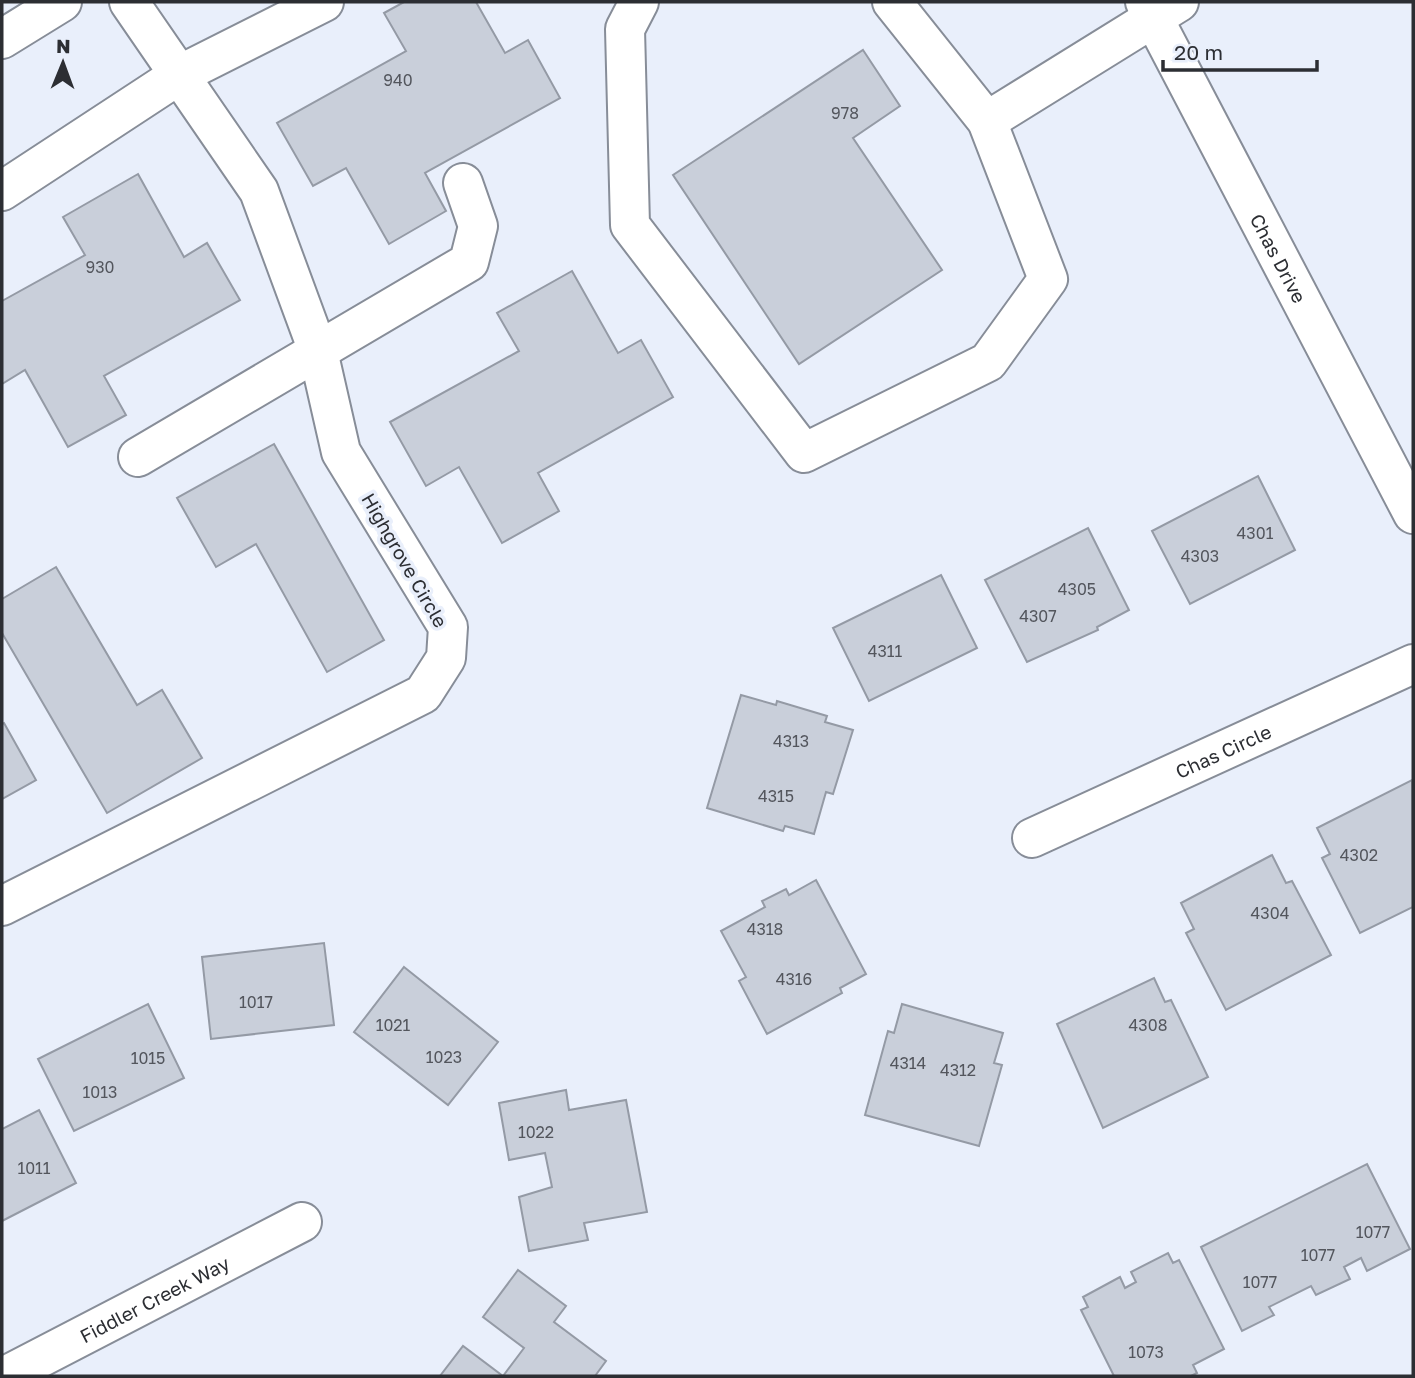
<svg xmlns="http://www.w3.org/2000/svg" width="1415" height="1378" font-family="'Golos Text',sans-serif">
	<rect width="100%" height="100%" fill="#e9effb"/>
	<g fill="#c9cfda" stroke="#949aa5" stroke-width="2">
		<polygon points="404,2 476,2 505,53 528,40 560,98 425,173 446,211 389,244 346,168 313,186 277,123 406,51 384,13"/>
		<polygon points="863,50 900,106 853,138 942,270 799,364 673,175"/>
		<polygon points="138,174 184,257 207,243 240,300 104,376 126,415 68,447 25,370 2,384 2,301 85,255 63,217"/>
		<polygon points="572,271 618,353 641,340 673,397 538,473 559,511 502,543 459,467 426,486 390,422 519,351 497,313"/>
		<polygon points="274,444 384,640 327,672 256,544 216,567 177,498"/>
		<polygon points="1258,476 1295,550 1190,604 1152,531"/>
		<polygon points="1088,528 1129,610 1097,627 1098,630 1027,662 985,580"/>
		<polygon points="56,567 137,705 162,690 202,758 107,813 2,633 2,599"/>
		<polygon points="941,575 977,648 869,701 833,628"/>
		<polygon points="741,695 776,705 777,701 827,716 825,722 853,730 833,794 826,792 814,834 785,826 783,831 707,808"/>
		<polygon points="4,723 36,780 2,799 2,724"/>
		<polygon points="1412,780 1413,907 1360,933 1322,858 1330,854 1317,828"/>
		<polygon points="1272,855 1286,883 1292,881 1331,955 1226,1010 1186,933 1194,929 1181,903"/>
		<polygon points="816,880 866,974 840,988 842,993 767,1034 739,981 746,977 721,931 765,907 762,901 786,889 789,895"/>
		<polygon points="324,943 334,1025 211,1039 202,957"/>
		<polygon points="404,967 498,1042 448,1105 354,1032"/>
		<polygon points="1154,978 1165,1002 1171,1000 1208,1077 1103,1128 1057,1024"/>
		<polygon points="148,1004 184,1078 74,1131 38,1059"/>
		<polygon points="902,1004 1003,1033 994,1063 1002,1065 979,1146 865,1115 888,1031 894,1033"/>
		<polygon points="566,1090 569,1110 626,1100 647,1212 584,1223 588,1240 529,1251 519,1197 552,1187 545,1153 509,1160 499,1103"/>
		<polygon points="39,1110 76,1183 2,1221 2,1129"/>
		<polygon points="1367,1164 1410,1249 1367,1271 1361,1258 1344,1267 1350,1279 1316,1295 1311,1286 1269,1307 1274,1315 1242,1331 1201,1247"/>
		<polygon points="1168,1253 1173,1263 1179,1260 1224,1349 1193,1365 1197,1373 1191,1376 1114,1376 1081,1310 1088,1307 1083,1297 1120,1277 1125,1288 1136,1282 1131,1272"/>
		<polygon points="518,1270 566,1306 554,1322 606,1361 595,1376 440,1376 463,1346 503,1376 524,1348 483,1317"/>
	</g>
	<g fill="none" stroke-linecap="round" stroke-linejoin="round">
		<g stroke="#878d98" stroke-width="42">
			<g id="minor">
				<polyline points="639,2 625,29 630,225 804,453 988,362 1048,279 987,121 892,2"/>
				<path id="s1" d="M1145 2 1413 514"/>
				<polyline points="2,39 62,2"/>
				<polyline points="987,121 1179,2"/>
				<polyline points="2,191 179,75 324,2"/>
				<polyline points="138,457 469,262 478,226 463,183"/>
				<path id="s2" d="M1032 838 1413 664"/>
				<polyline points="2,906 423,694 446,658 448,627 341,452 318,351 259,191 129,2"/>
				<path id="s3" d="M5 1376 302 1222"/>
			</g>
		</g>
		<use href="#minor" stroke="#fff" stroke-width="38"/>
	</g>
	<g text-anchor="middle" dominant-baseline="central" stroke-width="7" stroke-linejoin="round" paint-order="stroke">
		<g font-size="16" fill="#53565d">
			<text x="398" y="80">940</text>
			<text x="845" y="113">978</text>
			<text x="100" y="267">930</text>
			<text x="1255" y="533">4301</text>
			<text x="1200" y="556">4303</text>
			<text x="1077" y="589">4305</text>
			<text x="1038" y="616">4307</text>
			<text x="885" y="651">4311</text>
			<text x="791" y="741">4313</text>
			<text x="776" y="796">4315</text>
			<text x="1359" y="855">4302</text>
			<text x="1270" y="913">4304</text>
			<text x="765" y="929">4318</text>
			<text x="794" y="979">4316</text>
			<text x="256" y="1002">1017</text>
			<text x="393" y="1025">1021</text>
			<text x="1148" y="1025">4308</text>
			<text x="444" y="1057">1023</text>
			<text x="148" y="1058">1015</text>
			<text x="908" y="1063">4314</text>
			<text x="958" y="1070">4312</text>
			<text x="100" y="1092">1013</text>
			<text x="536" y="1132">1022</text>
			<text x="34" y="1168">1011</text>
			<text x="1373" y="1232">1077</text>
			<text x="1318" y="1255">1077</text>
			<text x="1260" y="1282">1077</text>
			<text x="1146" y="1352">1073</text>
		</g>
		<g font-size="19" fill="#2c2e33" stroke="#e9effb">
			<text stroke="none"><textPath href="#s1" startOffset="289">Chas Drive</textPath></text>
			<text transform="translate(405 560) rotate(60)">Highgrove Circle</text>
			<text stroke="none"><textPath href="#s2" startOffset="210">Chas Circle</textPath></text>
			<text stroke="none"><textPath href="#s3" startOffset="168">Fiddler Creek Way</textPath></text>
		</g>
	</g>
	<rect width="1415" height="1378" fill="none" stroke="#2c2e33" stroke-width="7"/>
	<g transform="translate(63 63) rotate(1)" stroke="#e9effb" stroke-width="5" paint-order="stroke">
	<path d="M0-5L12 26L0 18L-12 26Z" fill="#2c2e33"/>
	<text y="-10" font-size="19" font-weight="bold" text-anchor="middle" fill="#2c2e33">N</text>
	</g>
	<path d="M1163 60v10h154v-10" fill="none" stroke="#2c2e33" stroke-width="3.5"/>
	<text x="1174" y="60" font-size="21" fill="#2c2e33" stroke="#e9effb" stroke-width="5" paint-order="stroke">20 m</text>
</svg>
